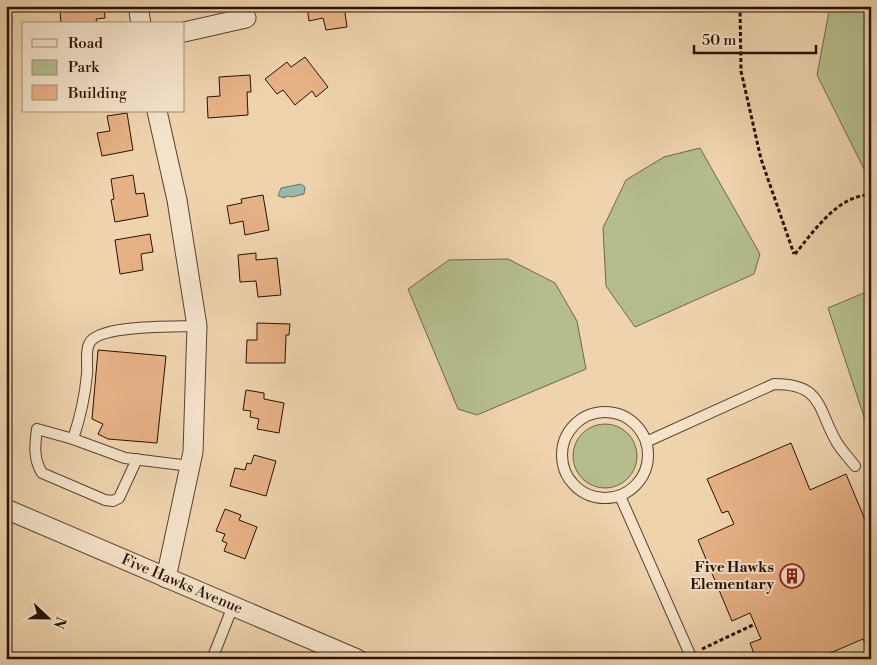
<svg xmlns="http://www.w3.org/2000/svg" width="877" height="665" font-family="'Libre Bodoni',serif">
	<rect width="100%" height="100%" fill="#eed3ad"/>
	<filter id="stains"><feTurbulence type="fractalNoise" baseFrequency=".004" numOctaves="4"/><feColorMatrix values="0 0 0 0 .2 0 0 0 0 .09 0 0 0 0 .02 0 0 0 .5 -.17"/></filter>
	<radialGradient id="worn" r=".72"><stop offset=".6" stop-color="#630" stop-opacity="0"/><stop offset="1" stop-color="#630" stop-opacity=".3"/></radialGradient>
	<g fill="#b5bd8d" stroke="#6f6748">
		<polygon points="830,6 871,6 871,183 817,75"/>
		<polygon points="700,148 760,254 754,274 635,327 606,286 603,228 626,180 664,157"/>
		<polygon points="508,259 555,283 577,321 586,369 477,415 458,409 408,289 449,260"/>
		<polygon points="871,290 871,438 828,308"/>
		<circle cx="605" cy="456" r="32"/>
	</g>
	<polygon fill="#99b7ac" stroke="#6c7569" points="301,184 305,187 304,194 292,197 286,196 285,198 278,196 281,188"/>
	<g fill="#e7b186" stroke="#291104">
		<polygon points="79,6 104,6 105,18 96,19 97,24 61,23 60,11 79,9"/>
		<polygon points="307,6 344,6 347,27 326,30 323,18 309,21"/>
		<polygon points="305,57 328,87 316,97 312,91 295,105 283,90 277,94 265,79 287,62 291,67"/>
		<polygon points="250,75 251,92 247,92 248,115 208,118 207,97 220,96 219,77"/>
		<polygon points="127,113 133,150 102,156 97,133 110,131 107,116"/>
		<polygon points="133,175 136,194 144,193 148,216 115,222 111,200 114,199 111,179"/>
		<polygon points="263,195 269,230 245,235 243,221 230,224 227,206 242,203 241,199"/>
		<polygon points="150,234 153,252 141,254 143,270 120,274 115,240"/>
		<polygon points="256,253 256,260 277,258 281,295 258,297 256,281 240,282 238,255"/>
		<polygon points="257,323 290,324 289,335 286,335 285,363 246,363 247,340 257,340"/>
		<polygon points="98,350 166,356 157,443 108,439 98,434 103,424 92,419"/>
		<polygon points="246,390 264,393 264,399 284,403 279,433 257,429 259,419 250,417 251,411 243,410"/>
		<polygon points="791,443 810,490 846,474 871,534 871,648 868,649 863,639 828,654 830,659 756,659 750,643 761,639 750,613 732,621 698,540 734,524 728,511 722,513 707,479"/>
		<polygon points="254,455 276,461 266,496 230,486 235,468 245,470 247,463 251,464"/>
		<polygon points="225,509 241,515 239,520 257,527 245,559 224,551 227,543 222,541 225,534 216,531"/>
	</g>
	<g fill="none" stroke-linecap="round" stroke-linejoin="round">
		<g stroke="#5a422e" stroke-width="12">
			<g id="lane">
				<circle cx="605" cy="455" r="43"/>
				<polyline points="73,439 125,458 190,466"/>
				<path d="M646 442 774 384C822 384 817 407 836 441 841 450 849 458 855 466"/>
				<path d="M137 459 119 498 113 501 105 500 42 473C33 458 35 445 37 429L73 439C80 418 85 397 87 374 88 365 85 352 89 344 97 324 177 327 197 326"/>
				<polyline points="620,496 692,659"/>
				<polyline points="212,659 233,606"/>
			</g>
		</g>
		<g stroke="#5a422e" stroke-width="21">
			<g id="street">
				<polyline points="138,6 141,24"/>
				<polyline points="184,32 246,18"/>
				<polyline points="157,111 177,200 197,326 193,452 166,578"/>
				<polyline points="6,509 357,659"/>
			</g>
		</g>
		<g stroke="#291104" stroke-width="3" stroke-dasharray="4 2.5" stroke-linecap="butt">
			<polyline points="740,6 741,71 761,159 794,254"/>
			<path d="M795 254C814 231 839 194 871 195"/>
			<polyline points="702,649 755,624"/>
		</g>
		<use href="#lane" stroke="#f4e2ca" stroke-width="10"/>
		<use href="#street" stroke="#f4e2ca" stroke-width="19"/>
	</g>
	<defs>
		<g id="building-ring" transform="scale(1.25)"><circle r="9.5" fill="#f4e2ca" stroke="#8f2418" stroke-width="1.5"/><path d="M-4-6H4V6H1V3H-1V6H-4ZM-2.5-4.3h1.7v1.8h-1.7ZM.8-4.3h1.7v1.8H.8ZM-2.5-1h1.7V.8h-1.7ZM.8-1h1.7V.8H.8Z" fill="#8f2418"/></g>
	</defs>
	<g fill-rule="evenodd">
		<use href="#building-ring" x="792" y="576"/>
	</g>
	<g text-anchor="middle" dominant-baseline="central" stroke-width="4" stroke-linejoin="round" paint-order="stroke">
		<g font-size="15" font-weight="bold" fill="#291104" stroke="#f4e2ca" text-anchor="end">
			<text x="774" y="567">Five Hawks<tspan x="774" dy="17">Elementary</tspan></text>
		</g>
		<g font-size="15" fill="#291104" stroke="#f4e2ca">
			<text transform="translate(182 584) rotate(23)">Five Hawks Avenue</text>
		</g>
	</g>
	<rect width="877" height="665" fill="none" stroke="#eed3ad" stroke-width="25"/>
	<rect x="8" y="8" width="862" height="650" fill="none" stroke="#291104" stroke-width="2.5"/>
	<rect x="12" y="12" width="852" height="640" fill="none" stroke="#291104"/>
	<rect x="22" y="22" width="162" height="90" fill="#f4e2ca" stroke="#a38e7b"/>
	<rect x="32" y="39" width="25" height="8" fill="#f4e2ca" stroke="#a38e7b"/>
	<text x="68" y="48" font-size="15" fill="#291104">Road</text>
	<rect x="32" y="60" width="25" height="15" fill="#b5bd8d" stroke="#a38e7b"/>
	<text x="68" y="72" font-size="15" fill="#291104">Park</text>
	<rect x="32" y="85" width="25" height="15" fill="#e7b186" stroke="#a38e7b"/>
	<text x="68" y="98" font-size="15" fill="#291104">Building</text>
	<g transform="translate(48 618) rotate(112)" stroke="#f4e2ca" stroke-width="4" paint-order="stroke">
	<path d="M0-4L9 19L0 12L-9 19Z" fill="#291104"/>
	<text y="-8" font-size="14" font-weight="bold" text-anchor="middle" fill="#291104">N</text>
	</g>
	<path d="M694 45v8h122v-8" fill="none" stroke="#291104" stroke-width="2.5"/>
	<text x="702" y="45" font-size="15" fill="#291104" stroke="#f4e2ca" stroke-width="4" paint-order="stroke">50 m</text>
	<rect width="100%" height="100%" filter="url(#stains)"/>
	<rect width="100%" height="100%" fill="url(#worn)"/>
</svg>
